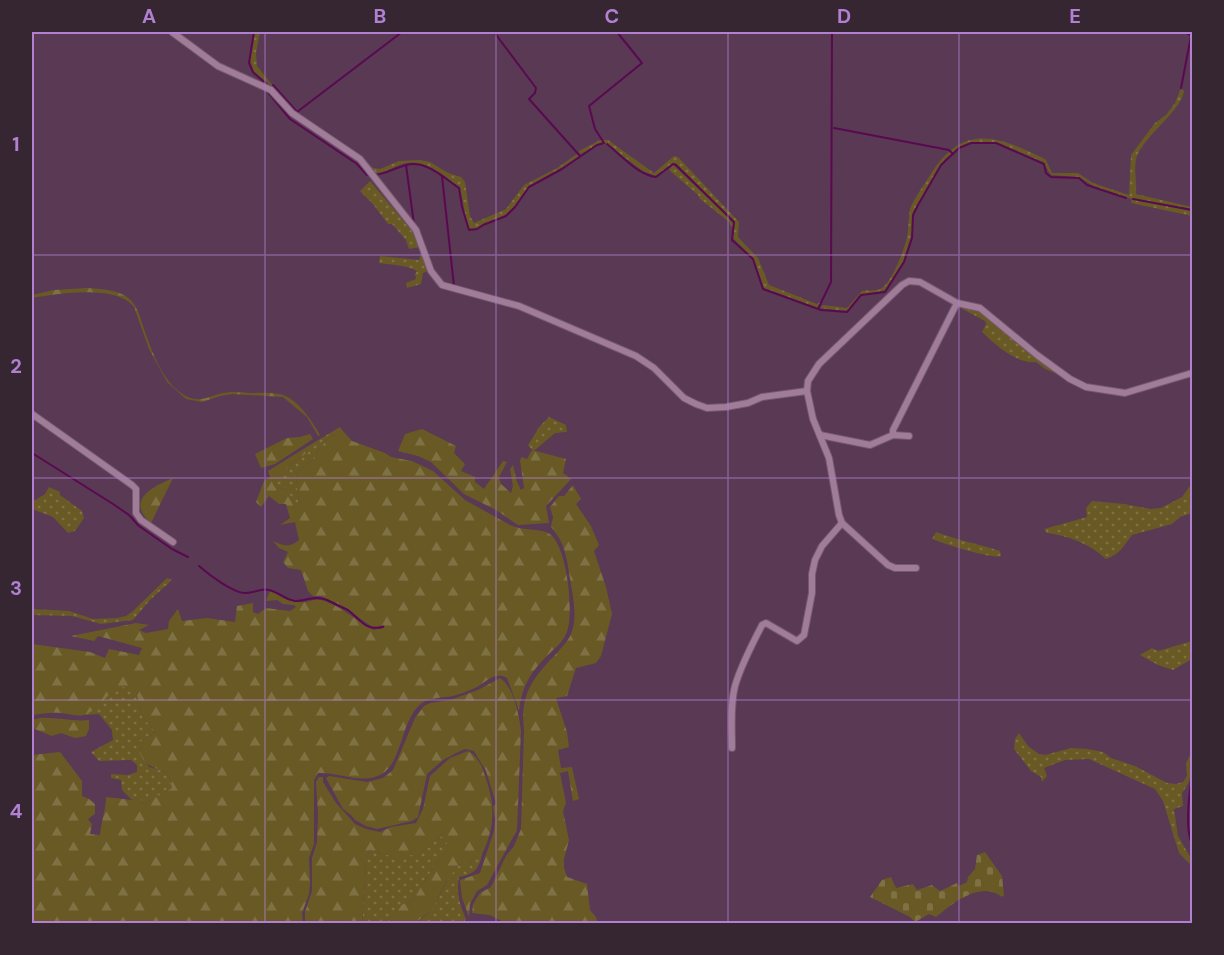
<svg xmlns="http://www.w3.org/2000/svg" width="1224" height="955" font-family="'DM Sans',sans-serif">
	<defs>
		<pattern id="grass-dots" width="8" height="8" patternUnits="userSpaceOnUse" patternTransform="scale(1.5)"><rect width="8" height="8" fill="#695a25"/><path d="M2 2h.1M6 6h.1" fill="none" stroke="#7e7144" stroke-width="1.8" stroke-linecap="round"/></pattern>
		<pattern id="forest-firs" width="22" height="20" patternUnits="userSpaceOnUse" patternTransform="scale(1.5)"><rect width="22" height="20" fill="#695a25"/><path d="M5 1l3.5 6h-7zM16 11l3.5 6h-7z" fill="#7e7144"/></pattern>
		<pattern id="cemetery-stones" width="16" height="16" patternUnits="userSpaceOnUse" patternTransform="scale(1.5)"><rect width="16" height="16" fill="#695a25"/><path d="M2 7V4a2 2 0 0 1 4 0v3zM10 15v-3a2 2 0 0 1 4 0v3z" fill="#7e7144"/></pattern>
	</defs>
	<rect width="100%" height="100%" fill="#593953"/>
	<g fill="url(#grass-dots)">
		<path d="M255 32H260L256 53 257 66 294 112 352 150 373 168 380 169 399 161 420 160 430 162 448 173 461 177 465 182 470 216 474 223 506 209 524 185 557 168 577 154 579 156 561 168 528 187 515 206 505 215 475 229 468 228 460 187C444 177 427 159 406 163 395 165 387 173 375 173L293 112 272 86 254 72 250 60Z"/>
		<path d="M1182 89 1184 91C1181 111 1146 134 1137 156 1133 166 1137 183 1136 194L1192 207V209L1133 199 1192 211V216L1131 203 1132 199 1095 187 1079 177 1051 175 1043 162 1001 144 990 142 973 143 960 147 945 159 937 171 913 212 912 233 903 262 885 290 859 296 847 311 820 308 823 305 847 308 862 291C868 290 875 291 880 289 891 285 905 248 907 237 909 228 908 218 910 209 914 198 923 187 929 177 961 124 994 134 1043 158L1046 160 1052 173H1078L1093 183 1129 195 1131 155 1155 123 1166 115 1175 103 1180 90Z"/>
		<polygon points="600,140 608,140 654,173 674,156 678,157 739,222 738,237 758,258 769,285 817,304 821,302 818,308 764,288 753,258 733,238 735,222 675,163 655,176 643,171 605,143 602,143 580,154 579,151"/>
		<polygon points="673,165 726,215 734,225 733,229 728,221 700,199 698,195 669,170"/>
		<polygon points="370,181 413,232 420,247 409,249 406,240 392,224 388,224 373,204 360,191"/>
		<path d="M422 252 428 271 423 273 421 284 407 288 406 283 416 279 415 274 417 271C406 265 393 265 379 263L380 256 419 260Z"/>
		<path d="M957 306 979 310 989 316 1006 334 1062 376 1045 369 1036 362C1016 364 996 345 982 332L986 324 985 321Z"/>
		<polygon points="549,417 566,425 567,432 555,433 535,450 532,450 528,445 540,426"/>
		<polygon points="340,427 342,430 329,438 317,451 315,459 305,465 296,476 299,504 296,507 286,488 279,489 272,485 291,464 308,452 305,448"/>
		<path d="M1192 483V513L1180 517 1172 524 1132 535C1124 546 1119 555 1106 559 1090 544 1069 536 1047 533L1044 529 1087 517 1086 508 1092 501 1124 504 1151 509 1161 508 1182 497Z"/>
		<polygon points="49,487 60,492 60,495 82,511 84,518 75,531 68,533 53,517 32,509 32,502 45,494"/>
		<path d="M936 532C957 540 979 544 1000 551L1001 556C990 559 945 544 932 539Z"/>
		<polygon points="167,578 172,580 150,600 133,620 101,624 72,616 32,615 32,609 69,611 93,619 117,618 126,616 133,611"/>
		<polygon points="1192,641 1192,659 1173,670 1158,665 1140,655 1152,648 1158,651"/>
		<polygon points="126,686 135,688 143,717 155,732 137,744 149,767 168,772 172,788 146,803 136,798 132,800 122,790 121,780 111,778 111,774 128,775 137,772 137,765 131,760 99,761 91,752 113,740 112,730 99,714 85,715 115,689"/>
		<path d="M1019 733 1028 746 1039 754 1045 755 1071 748 1088 749 1103 752 1111 758 1135 766 1167 783 1176 784 1183 782 1187 776 1186 763 1192 751C1193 766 1192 781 1182 793L1183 806 1174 809 1178 836 1192 860V866L1179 853 1163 801 1155 789 1089 759 1065 760 1044 768 1047 776 1042 782 1041 777 1031 771 1014 749 1015 739Z"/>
		<path d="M444 835 447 843V850L426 878 414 899 401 905 386 923 362 924 366 864 369 850C411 862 408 857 444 835Z"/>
		<path d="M478 854H482C479 870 474 874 459 877 456 891 460 906 466 919L463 923 415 924 432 910 450 875 459 865Z"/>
	</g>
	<g fill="url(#forest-firs)">
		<path d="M87 288C100 289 115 289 127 297 137 304 140 317 144 329 152 351 162 382 184 395 197 403 206 398 219 394 229 391 241 392 251 393 260 393 270 392 279 394 297 397 312 421 320 435L318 436 307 417 283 397 232 394 220 396 202 402 186 399 167 382 149 349 134 307C116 284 57 294 32 298V295L54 290Z"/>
		<polygon points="422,429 456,446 454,453 465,464 461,471 475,477 475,482 484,489 503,461 507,462 499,477 501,484 511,493 513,486 510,469 513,465 517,482 521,490 524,488 520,460 522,457 527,459 532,450 566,459 563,473 571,479 546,506 549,523 518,525 496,510 464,494 431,462 418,456 398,451 405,434"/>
		<path d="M342 430 352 441 385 453 391 457 412 461 433 471 465 500 510 525C521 531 541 528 550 534 567 546 575 616 566 634 562 643 555 648 548 655 530 673 523 684 519 710L507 678C494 671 486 683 475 688 468 691 460 694 453 696 443 698 431 697 422 703 401 718 403 761 382 774 363 785 339 772 318 773L314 780V844L309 858 310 883 309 894 302 913 303 923H32V755L60 752 82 781V796L89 799 95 804V814L88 819 92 824 90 834 100 835C101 822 106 810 106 797L132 800 136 798 146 803 172 788 168 772C149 767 143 765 137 744L155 732 143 717 135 688C109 682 106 705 87 714 77 718 69 713 60 713 51 712 41 714 32 715V644L90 652 105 658 109 649 139 655 142 648 98 636 94 641 71 636 136 623 149 625 139 630 146 633 168 629 169 621 178 609 182 621 207 618 235 622 237 606 253 603V612L258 614 266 608 290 611 296 607 294 605 283 604 277 600 266 601 270 591C282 597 291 604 306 602 311 601 315 599 320 600 336 602 359 623 374 630L385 627 384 625 374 628 348 610 321 596H313L308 591 301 570 288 568 283 562 288 552 279 548 273 541C284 546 289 548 299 540L295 522 280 525 290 518 286 504H279L269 496 261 507 256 502 264 481 270 477 268 471 305 448 308 452 291 464 273 485 279 489 286 488 297 506 299 504 296 476 305 465 315 459 317 451 329 438Z"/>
		<polygon points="310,434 313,439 275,464 261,468 255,454 287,438 300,437"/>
		<path d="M173 478 151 523C125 500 152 487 173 478Z"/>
		<path d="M573 485 581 499 576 504 591 526 599 545 594 551 606 587 612 614 601 656 596 663 576 668 567 696 556 698 567 732 569 747 558 750 561 768 572 767 579 799 573 801 568 771 560 773 566 803 563 811 569 840 564 859V868L567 877 587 884 590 910 596 917 598 923H505L490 915 472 913 473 904 480 893 491 887 506 856 514 846 521 829 524 730C520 696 531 680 554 656 560 649 567 643 571 634 578 617 573 597 570 579 567 559 565 542 551 527L553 517 550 507 559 496H564Z"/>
		<path d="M500 678C514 687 519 715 521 731L517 830 487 885 477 891 470 904 469 917 462 898 460 880 480 873 494 831 495 820 493 807 496 803 486 771 474 751 465 749 458 752 443 760 427 774 418 817 412 821 377 829 366 826 355 820 351 815 343 809 326 778 329 776 367 782 383 778 393 770 415 718 424 706 430 703 450 700 478 690Z"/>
		<path d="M40 718C56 717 73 722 89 720V729L86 736 75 738 61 733 52 736 32 728V720Z"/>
		<path d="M468 751C477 756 481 764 484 773 495 802 496 826 482 854L459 865 446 882 432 910 415 923H386L401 905 414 899 426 878 447 850V843L443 835C429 844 415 859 397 857 388 856 378 852 369 850L366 864 362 923H305V912L312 891V858L317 842 318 814 316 782 319 777H323V782L336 803 355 824 366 829 380 832 391 827 416 823 423 809 430 776 450 758Z"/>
	</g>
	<path fill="url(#cemetery-stones)" d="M985 852 1002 876 1004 895 1002 897C981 880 953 903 936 917L929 914 915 922 910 917 870 897 882 880 891 877 896 888 913 884 917 890 932 885 940 891 957 883 959 886 967 882 968 877 975 869 977 855Z"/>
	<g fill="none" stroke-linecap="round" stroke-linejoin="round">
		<g stroke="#5a0951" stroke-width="2">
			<polyline points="254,32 249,63 253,72 267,85"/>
			<polyline points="494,32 536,88 535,93 529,99 580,156"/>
			<polyline points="273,85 297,112 402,32"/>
			<polyline points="1181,88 1191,36 1186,32"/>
			<polyline points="267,91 290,119 357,164 367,175"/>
			<polyline points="834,128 949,150 953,154"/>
			<path d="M607 144C621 155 638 175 656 177L673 164 676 165 734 222 732 240 753 259 763 289 821 310 847 312 861 295 885 292 904 262 912 238 913 215 918 205 941 165 959 148 971 143H996L1044 164 1046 173 1051 177 1079 178 1087 185 1126 198"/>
			<polyline points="406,165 414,224"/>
			<path d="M375 175C386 174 392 169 403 166 424 158 443 177 459 188L462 207 469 230 477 229 483 225 506 216 515 207 529 187 562 169 597 145 604 143 595 129 589 106 642 63 617 32"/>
			<polyline points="442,176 454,286"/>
			<polyline points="1133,199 1192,210"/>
			<polyline points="420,233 425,247"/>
			<polyline points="818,309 831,282 832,32"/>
			<polyline points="32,453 113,504 129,515 139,526 172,549 188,557"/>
			<path d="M199 566C208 574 234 594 246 593 254 593 261 588 269 590 279 592 285 600 295 601 306 601 315 595 327 600 333 603 342 607 348 610 361 620 365 631 383 627"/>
			<path d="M1192 773C1190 792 1184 826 1192 844"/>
		</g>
		<g stroke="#73596f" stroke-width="8">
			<g id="minor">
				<polyline points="172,32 218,66 271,90 292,113 360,159 416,230 431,271 442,285 519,306 636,356 654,368 684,398 696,404 707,408 726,407 748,403 762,397 807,391"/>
				<polyline points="32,414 132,485 136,489 136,513 141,520 173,542"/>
				<polyline points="820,435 870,445 893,435 909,436"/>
				<polyline points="893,435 893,430 957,303"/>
				<polyline points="916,568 895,568 888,565 842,523 839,515 829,458 813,419 807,391 808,381 819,364 902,285 909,281 920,282 957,303 980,308 1037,355 1070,379 1086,387 1125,393 1192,373"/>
				<path d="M732 748C732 728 730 705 735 686 741 665 752 645 762 625L766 623 797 641 804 635 812 593V574L815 560 822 546 842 523"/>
			</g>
		</g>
		<use href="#minor" stroke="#a07c99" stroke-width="6"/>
	</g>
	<path fill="none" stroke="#b180d1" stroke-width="1.5" stroke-opacity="0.55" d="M265 32V924M496 32V924M728 32V924M959 32V924M32 255H1192M32 478H1192M32 700H1192"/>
	<rect width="1224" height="955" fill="none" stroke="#352632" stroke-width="66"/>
	<rect x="33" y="33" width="1158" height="889" fill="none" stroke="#b180d1" stroke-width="2"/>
	<g font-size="20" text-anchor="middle" font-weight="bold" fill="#b180d1">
		<text x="149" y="23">A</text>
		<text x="380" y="23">B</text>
		<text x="612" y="23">C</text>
		<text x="844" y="23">D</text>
		<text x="1075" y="23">E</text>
		<text x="16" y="151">1</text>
		<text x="16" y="373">2</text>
		<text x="16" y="595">3</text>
		<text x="16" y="818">4</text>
	</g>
</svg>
